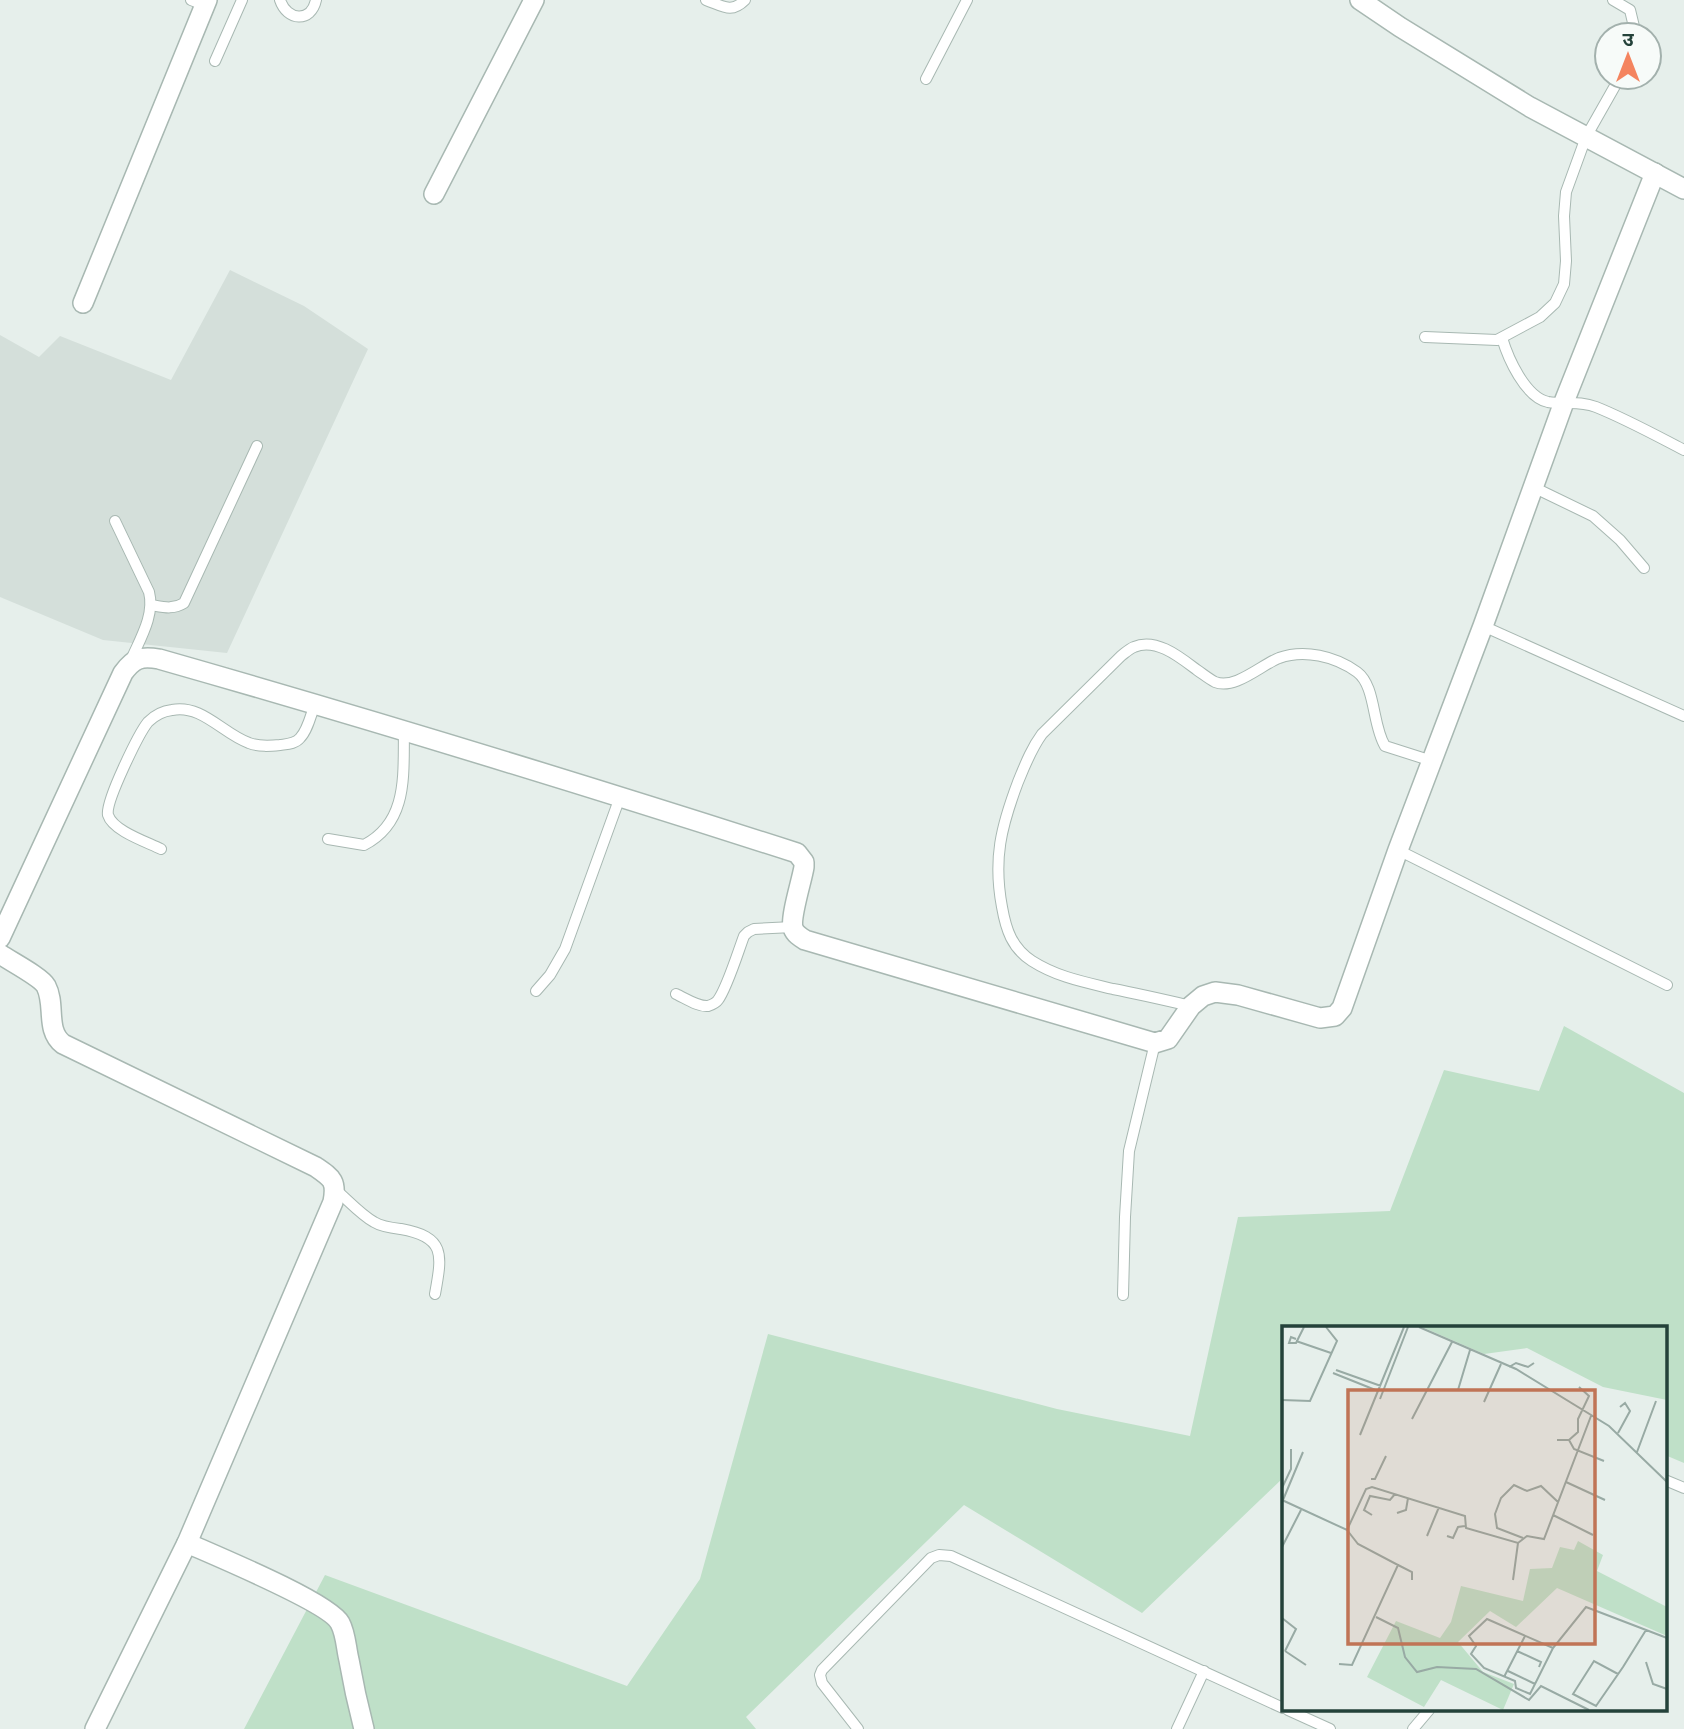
<svg xmlns="http://www.w3.org/2000/svg" width="1684" height="1729" font-family="Ubuntu,'Noto Sans Devanagari',sans-serif">
	<rect width="100%" height="100%" fill="#e6efeb"/>
	<polygon fill="#d4dfda" points="230,270 304,306 368,349 227,653 103,640 0,597 0,335 39,357 60,336 171,380"/>
	<polygon fill="#bfe0c8" points="1564,1026 1684,1093 1684,1463 1665,1455 1665,1328 1283,1328 1283,1478 1142,1613 964,1505 746,1717 756,1729 244,1729 325,1575 627,1686 700,1579 768,1334 1057,1409 1190,1436 1238,1217 1390,1211 1444,1070 1539,1091"/>
	<g fill="none" stroke-linecap="round" stroke-linejoin="round">
		<g stroke="#a8b8b2" stroke-width="12">
			<g id="lane">
				<polyline points="191,0 204,5"/>
				<path d="M280 0C287 21 311 23 316 0"/>
				<path d="M706 0C723 6 731 14 745 0"/>
				<polyline points="1613,0 1630,10 1636,35"/>
				<polyline points="215,61 242,0"/>
				<polyline points="926,79 967,0"/>
				<polyline points="1425,337 1497,340 1540,317 1555,303 1564,284 1566,261 1564,216 1566,192 1586,137 1620,77"/>
				<path d="M1502 338C1508 358 1525 397 1548 402 1565 405 1578 400 1596 407 1626 419 1655 435 1684 450"/>
				<polyline points="1533,487 1593,516 1620,540 1644,568"/>
				<path d="M115 521 149 592C155 615 140 639 131 660"/>
				<path d="M151 605C163 607 173 610 184 603L257 446"/>
				<polyline points="1483,626 1684,716"/>
				<path d="M328 839 364 845C409 822 403 773 404 731"/>
				<path d="M161 849C147 842 113 831 108 815 105 802 139 733 148 722 154 716 163 711 172 710 202 704 223 734 249 743 259 747 270 746 280 745 287 744 295 744 300 738 308 730 311 714 315 704"/>
				<polyline points="1398,850 1667,985"/>
				<polyline points="536,991 550,975 565,949 620,797"/>
				<path d="M676 994C685 998 698 1007 708 1006 711 1005 716 1003 718 1000 727 988 738 952 744 936L748 932 754 929 793 927"/>
				<path d="M1191 1006C1165 1000 1139 994 1113 989 1084 982 1057 977 1032 961 1012 948 1006 930 1002 907 993 859 1001 827 1018 782 1025 765 1031 749 1042 734L1121 656C1125 653 1129 649 1134 647 1156 637 1181 658 1197 670 1203 674 1209 679 1215 682 1235 690 1261 665 1279 658 1304 649 1335 656 1357 672 1376 686 1372 725 1385 746L1432 761"/>
				<path d="M336 1190C348 1200 360 1214 374 1222 382 1227 392 1228 401 1229 446 1237 442 1255 435 1294"/>
				<polyline points="1123,1295 1125,1217 1129,1151 1155,1043"/>
				<polyline points="1665,1480 1684,1488"/>
				<polyline points="1288,1710 1330,1729"/>
				<polyline points="858,1729 822,1683 820,1675 822,1670 931,1558 939,1555 951,1556 1283,1708"/>
				<polyline points="1177,1729 1204,1671"/>
				<polyline points="1413,1729 1429,1710"/>
			</g>
		</g>
		<g stroke="#a8b8b2" stroke-width="22">
			<g id="street">
				<polyline points="1360,0 1400,27 1530,107 1684,189"/>
				<polyline points="434,194 534,0"/>
				<polyline points="83,303 207,0"/>
				<path d="M0 938 123 673C134 658 141 656 159 659 373 720 585 785 797 853L804 862V867C802 880 790 917 793 928 795 934 800 937 805 940L1155 1043 1168 1039 1191 1006 1203 996 1215 992 1238 995 1320 1018 1335 1016 1342 1008 1398 850 1483 626 1564 402 1655 173"/>
				<path d="M0 954C10 961 41 977 46 986 56 1005 45 1030 63 1044L316 1167C332 1178 337 1181 333 1202L187 1543 95 1729"/>
				<path d="M187 1543C214 1555 330 1603 340 1623 346 1634 346 1648 349 1660 353 1683 358 1706 364 1729"/>
			</g>
		</g>
		<use href="#lane" stroke="#fff" stroke-width="10"/>
		<use href="#street" stroke="#fff" stroke-width="19"/>
	</g>
	<g transform="translate(1282 1326)">
		<rect width="385" height="385" fill="#e6efeb"/>
		<path d="M140 1H385V74L321 61 245 22 202 28ZM296 215 321 229 315 245 385 281V310L275 262 234 301 208 285 176 316 201 346 232 358 221 384 159 354 142 381 85 351 114 295 158 312 169 296 179 260 241 275 248 243 270 242 278 221 292 224Z" fill="#bfe0c8"/>
		<path fill="none" stroke="#98aaa4" stroke-width="2" d="M137 1 234 43 327 100 385 156M14 13 9 11 7 17H14L22 1M14 15 49 27M227 41 234 37 246 41 252 37M54 44 99 60M51 47 96 65M169 64H176L188 24M98 73 126 1M0 74 28 75 55 15 44 1M202 76 219 38M130 93 170 16M336 107 348 85 343 77 338 81M78 109 122 1M275 114H287L296 106V93L307 70 297 61M287 114 292 123 322 135M355 126 374 75M89 153H93L104 130M284 156 323 174M0 162 9 143V123M0 174 65 204 84 163 90 161 183 190 184 202 236 217 245 210 262 213 309 90M1 174 21 126M115 187 124 184 126 172M90 189 82 184 88 170 108 174 113 168M271 189 311 209M145 210 157 181M165 210 171 212 176 201 183 200M241 212 215 202 213 188 219 172 232 159 245 165 259 160 276 176M0 221 19 184M116 239 130 246V254M231 254 236 217M94 291 116 302 123 331 135 346 155 341 194 343 247 374 259 360 307 384M0 292 14 303 3 325M271 322 205 293 187 310 194 320 189 328 202 342 233 355 234 362 248 368 271 322 304 281 385 312M3 325 24 339M235 325 259 336 257 341M364 336 371 358 385 363M57 338 70 339 116 239 76 218 65 204M226 345 253 358M336 348 312 335 291 368 314 380 341 341 364 304M222 351 243 310"/>
		<path fill="#c07456" fill-opacity="0.15" stroke="#c07456" stroke-width="3.5" d="M66 64H313V318H66Z"/>
		<rect width="385" height="385" fill="none" stroke="#24423a" stroke-width="3.5"/>
	</g>
	<g transform="translate(1628 56)"><circle r="33" fill="#f7fbf9" stroke="#a3b1ad" stroke-width="2"/>
	<path d="M0-5L12 26L0 18L-12 26Z" fill="#f4845f"/>
	<text y="-10" font-size="19" font-weight="bold" text-anchor="middle" fill="#24423a">उ</text>
	</g>
</svg>
